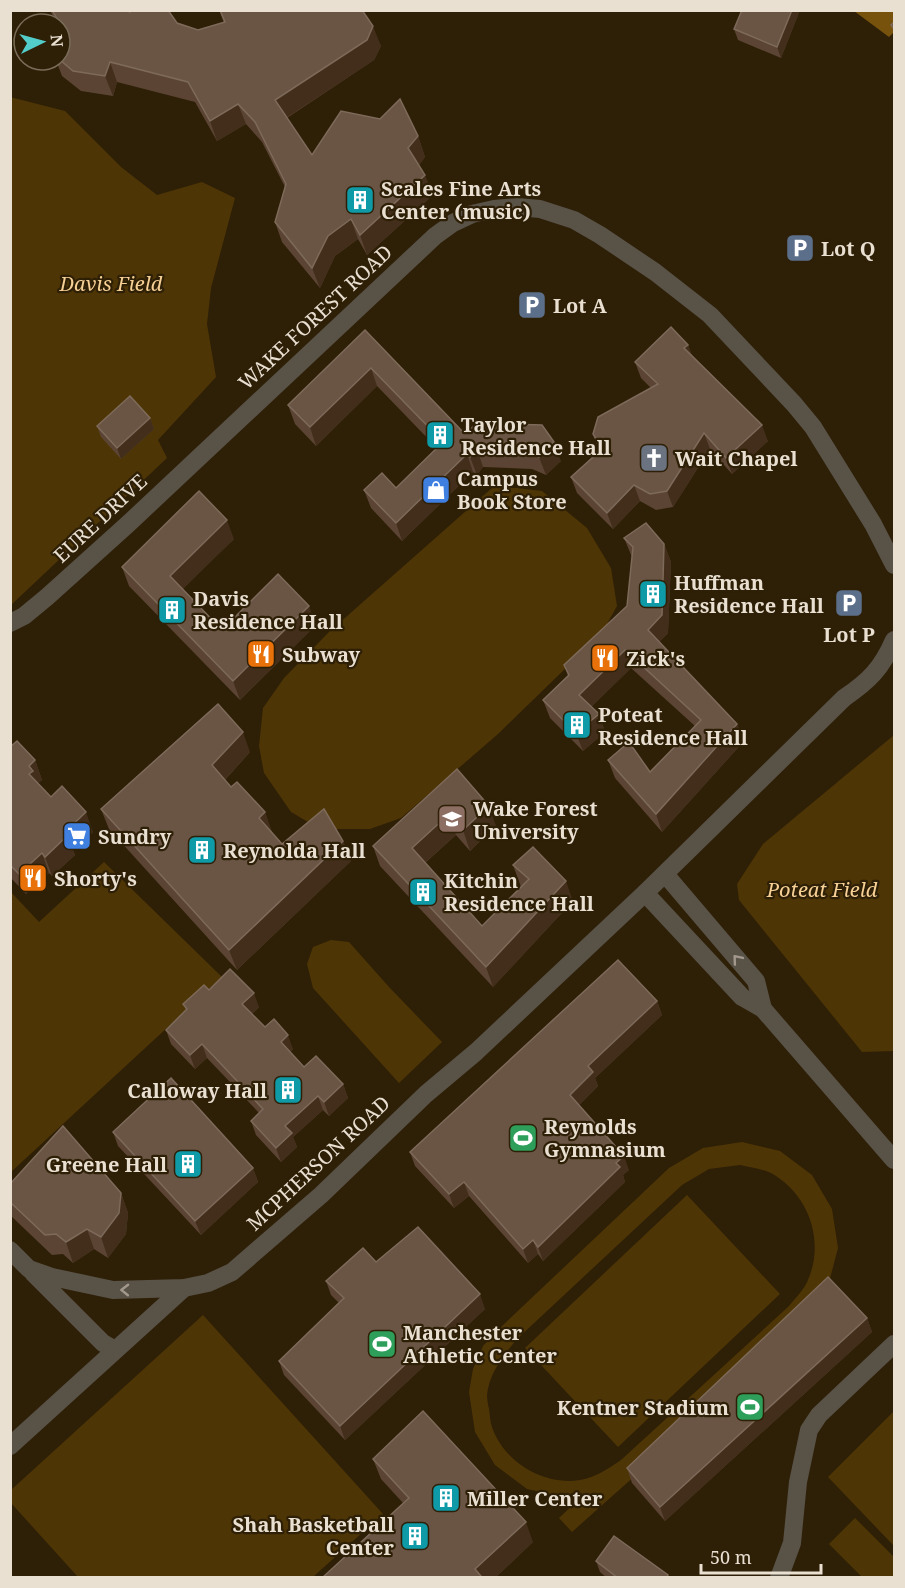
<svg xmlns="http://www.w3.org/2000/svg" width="905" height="1588" font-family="'Noto Serif',serif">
	<rect width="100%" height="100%" fill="#2e1f07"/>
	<g fill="#4e3505" fill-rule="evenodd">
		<polygon points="10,97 65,111 121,167 157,195 202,182 235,198 211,288 207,324 216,377 158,440 167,458 11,605"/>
		<polygon points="492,488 517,488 542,491 587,528 611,568 617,606 602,633 498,734 401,818 370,829 331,829 308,822 291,812 264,773 259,746 263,708 284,678 329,632"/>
		<polygon points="894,735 894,1051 862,1052 739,900 737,884 763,844"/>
		<polygon points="104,862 222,977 11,1172 11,892 39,922"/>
		<polygon points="331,940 349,942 389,987 442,1042 399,1083 313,988 307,964 313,947"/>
		<path d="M742 1142 780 1151 812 1175 832 1209 838 1248 828 1286 637 1474 572 1532 559 1518 578 1500 527 1489 495 1465 475 1432 469 1392 473 1369 483 1346 503 1325 669 1168 703 1148ZM740 1165C750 1167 762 1169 771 1173 809 1194 825 1241 808 1280 804 1290 795 1298 789 1306L621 1460C608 1469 596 1477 580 1480 543 1486 504 1462 492 1427 490 1422 490 1415 489 1409 488 1405 487 1399 487 1395 489 1373 504 1355 517 1339L682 1185 709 1169Z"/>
		<polygon points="687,1195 780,1294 618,1447 525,1348"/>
		<polygon points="203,1315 383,1514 313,1577 78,1577 11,1503 11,1490"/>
		<polygon points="894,1411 894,1546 828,1477"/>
		<polygon points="855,1518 894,1557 893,1577 862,1577 829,1544"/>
	</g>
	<polygon fill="#76520c" points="854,11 894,11 894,32 889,37"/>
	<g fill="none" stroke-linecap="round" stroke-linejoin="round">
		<g stroke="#595247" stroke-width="18">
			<polyline points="10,623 24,616 47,597 128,524 435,236 453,223 472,214 494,209 517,207 540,209 574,220 600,235 655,272 710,315 794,404 813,427 873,524 894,565"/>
			<polyline points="665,874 756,981 763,1009"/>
			<polyline points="645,893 742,997 763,1009 894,1160"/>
			<path d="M10 1250 29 1269 52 1277 113 1290 184 1288 208 1283 232 1272 321 1195 426 1094 476 1052 645 893 844 698C869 681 882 668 894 640"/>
			<polyline points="33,1273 103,1343 115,1350"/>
			<polyline points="10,1446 184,1288"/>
			<polyline points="779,1578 792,1543 798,1482 809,1430 819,1415 894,1344"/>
		</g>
	</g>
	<g fill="#5b4433">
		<polygon points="50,10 125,10 177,23 198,30 224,23 219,10 362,10 381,46 374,60 287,118 312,155 418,136 425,157 419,165 433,195 367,255 358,239 335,256 320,288 282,242 275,222 285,187 262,142 246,124 217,141 195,102 117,82 113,96 81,91 62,76 56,60 60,60 60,24 56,24"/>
		<polygon points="742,10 800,10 781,58 738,40 734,29"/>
		<polygon points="365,330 464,433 561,461 546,475 532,469 483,467 477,475 473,472 402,541 371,508 364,490 396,488 437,448 377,386 316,446 295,424 288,405"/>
		<polygon points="688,345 692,356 768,441 732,474 710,449 673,507 656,510 640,501 613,529 577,493 571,477 599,451 593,434 651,388 641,378 635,362"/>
		<polygon points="150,418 154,429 121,459 101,437 97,426"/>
		<polygon points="624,538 664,544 671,562 668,633 659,642 737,724 744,741 662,832 615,778 608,760 650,772 695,726 631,668 591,707 599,714 605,732 583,751 550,718 543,700 568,676 564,665 627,606 632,557"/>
		<polygon points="234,539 182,589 222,630 316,625 240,700 129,586 122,567"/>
		<polygon points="10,747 35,760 42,780 38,783 51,797 93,832 73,850 75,855 52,876 49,873 26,894 10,877"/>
		<polygon points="250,752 225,780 231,787 265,812 272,833 282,844 343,841 351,861 237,970 109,829 101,809"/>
		<polygon points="457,769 496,826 470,851 456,835 425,863 482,926 521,887 513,865 573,901 493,987 380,866 373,846"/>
		<polygon points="209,990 259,1007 252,1014 265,1027 293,1049 290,1052 304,1067 343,1084 348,1098 329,1116 323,1110 293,1137 297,1147 281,1162 256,1135 251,1121 259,1113 228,1080 207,1058 195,1069 171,1044 166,1030 186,1010 183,1004"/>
		<polygon points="657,1001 662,1015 595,1078 598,1086 579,1105 629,1170 623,1175 625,1182 543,1261 538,1254 528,1263 469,1196 454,1208 415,1166 410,1152"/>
		<polygon points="113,1132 253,1168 258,1182 201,1235 118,1146"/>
		<polygon points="10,1184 121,1193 128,1213 126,1234 108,1258 94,1249 73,1263 63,1254 52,1255 10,1215"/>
		<polygon points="376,1262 485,1309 345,1440 284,1375 279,1361 339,1303 331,1295 326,1281"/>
		<polygon points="867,1318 872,1332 665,1521 632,1483 627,1468"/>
		<polygon points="373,1459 533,1542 495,1578 322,1578 403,1503 381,1479"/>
		<polygon points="596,1561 668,1575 669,1578 607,1578 600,1572"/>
	</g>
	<g fill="#422e1a">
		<polygon points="792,10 800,10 781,58 777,47"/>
		<polygon points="373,26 381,46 374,60 283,120 275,100"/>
		<polygon points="110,62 117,82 113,96 105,76"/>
		<polygon points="238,104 246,124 217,141 210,121"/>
		<polygon points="418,136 425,157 416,169 408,148"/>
		<polygon points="425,175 433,195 367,255 360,235"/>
		<polygon points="351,219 358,239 335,256 320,288 312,268 328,236"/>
		<polygon points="688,345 694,361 684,348"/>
		<polygon points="371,368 377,386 316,446 310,427"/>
		<polygon points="150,418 154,429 121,459 117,448"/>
		<polygon points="762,425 768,441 732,474 726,458"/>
		<polygon points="704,433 710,449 673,507 667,491"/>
		<polygon points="554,442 561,461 546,475 539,457"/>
		<polygon points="477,449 483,467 477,475 470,457"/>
		<polygon points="467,454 473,472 402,541 396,523"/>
		<polygon points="634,485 640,501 613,529 607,513"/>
		<polygon points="227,520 234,539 177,595 170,576"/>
		<polygon points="664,544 671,562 668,633 654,648 648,630"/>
		<polygon points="309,606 316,625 240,700 233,681"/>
		<polygon points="625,650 631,668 585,713 579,695"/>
		<polygon points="599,714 605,732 583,751 576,733"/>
		<polygon points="737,724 744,741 662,832 656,814"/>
		<polygon points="243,732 250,752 220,785 212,765"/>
		<polygon points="35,760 42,780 37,784 29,774 29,766"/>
		<polygon points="489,806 496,826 470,851 463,830"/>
		<polygon points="86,812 93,832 73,850 75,855 52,876 45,857 65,832"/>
		<polygon points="265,812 272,832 266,839 259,818"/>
		<polygon points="448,815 456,835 419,868 412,848"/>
		<polygon points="343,841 351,861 237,970 229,950"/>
		<polygon points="42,853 49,873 26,894 19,874"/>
		<polygon points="566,881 573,901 493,987 486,967"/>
		<polygon points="254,993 259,1007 247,1018 242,1004"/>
		<polygon points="657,1001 662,1015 595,1078 598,1086 575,1109 570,1095 588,1066"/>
		<polygon points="288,1035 293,1049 286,1056 281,1042"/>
		<polygon points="202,1044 207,1058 195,1069 190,1055"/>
		<polygon points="343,1084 348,1098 329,1116 324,1102"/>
		<polygon points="318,1096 323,1110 293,1137 297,1147 281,1162 276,1148 285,1126"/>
		<polygon points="624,1156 629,1170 623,1175 625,1182 543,1261 538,1247 616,1163"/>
		<polygon points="253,1168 258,1182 201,1235 195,1221"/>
		<polygon points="464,1182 469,1196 454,1208 449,1194"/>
		<polygon points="121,1193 128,1213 126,1234 108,1258 101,1237"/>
		<polygon points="87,1229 94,1249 73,1263 66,1242"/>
		<polygon points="533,1240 538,1254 528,1263 523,1249"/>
		<polygon points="480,1294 485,1309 345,1440 340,1426"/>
		<polygon points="867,1318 872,1332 665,1521 660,1507"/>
		<polygon points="526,1522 533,1542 495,1578 478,1578 475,1569"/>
	</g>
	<g fill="#6a5544" stroke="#7e6a5a" stroke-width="1.5">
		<polygon points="52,10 125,10 130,12 132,10 168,10 177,23 198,30 225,22 220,10 362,10 373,26 367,40 275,100 312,155 341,111 380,119 400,99 418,136 408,148 425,175 360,235 351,219 328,236 312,268 275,222 286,184 255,122 238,104 210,121 188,82 110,62 105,76 73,71 60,60 60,35 62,27"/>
		<polygon points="742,10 792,10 777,47 734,29"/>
		<polygon points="894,22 894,29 891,25"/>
		<polygon points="671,327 688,345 684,348 762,425 726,458 704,433 667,491 650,494 634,485 607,513 571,477 602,449 593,434 598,417 658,384 635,362"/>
		<polygon points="365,330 464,433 478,423 542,425 554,442 539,457 525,451 477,449 470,457 467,454 396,523 364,490 382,473 396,488 443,442 371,368 310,427 288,405"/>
		<polygon points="130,396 150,418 117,448 97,426"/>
		<polygon points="199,491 227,520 170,576 222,630 278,574 309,606 233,681 122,567"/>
		<polygon points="646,523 664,544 662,615 648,630 737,724 656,814 608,760 629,742 650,772 701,720 625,650 579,695 599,714 576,733 543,700 569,675 564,665 627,606 633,547 624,538"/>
		<polygon points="218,704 243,732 212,765 231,787 237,782 265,812 259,818 282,844 324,809 343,841 229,950 101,809"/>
		<polygon points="17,741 35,760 29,766 33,771 29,774 51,797 62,786 86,812 65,832 68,835 45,857 42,853 19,874 10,865 10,747"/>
		<polygon points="457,769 489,806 463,830 448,815 412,848 482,926 529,879 513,865 533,847 566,881 486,967 373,846"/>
		<polygon points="618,960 657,1001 588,1066 593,1072 570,1095 624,1156 616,1163 620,1167 538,1247 533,1240 523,1249 464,1182 449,1194 410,1152"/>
		<polygon points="230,969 254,993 242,1004 265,1027 274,1019 288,1035 281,1042 304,1067 316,1056 343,1084 324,1102 318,1096 285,1126 292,1133 276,1148 251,1121 263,1109 223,1066 202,1044 190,1055 166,1030 187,1009 183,1004 204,985 209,990"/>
		<polygon points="171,1078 253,1168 195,1221 113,1132"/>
		<polygon points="63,1126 121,1193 119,1213 101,1237 87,1229 66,1242 56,1234 45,1235 10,1202 10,1184"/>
		<polygon points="418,1227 480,1294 340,1426 279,1361 344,1298 326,1281 363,1248 376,1262"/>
		<polygon points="828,1277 867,1318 660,1507 627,1468"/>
		<polygon points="423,1411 526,1522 475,1569 481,1576 480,1578 322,1578 409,1498 373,1459"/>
		<polygon points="614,1536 668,1575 666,1578 618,1578 596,1561"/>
	</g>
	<defs><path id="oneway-chevron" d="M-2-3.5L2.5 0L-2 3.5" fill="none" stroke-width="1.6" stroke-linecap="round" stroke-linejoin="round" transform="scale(1.5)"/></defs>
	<g stroke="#a2998c">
		<use href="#oneway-chevron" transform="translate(737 959) rotate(-130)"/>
		<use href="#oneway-chevron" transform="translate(125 1290) rotate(-179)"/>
	</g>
	<defs>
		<g id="building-square" transform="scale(1.5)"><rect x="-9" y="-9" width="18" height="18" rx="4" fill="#0f9aa8" stroke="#2e1f07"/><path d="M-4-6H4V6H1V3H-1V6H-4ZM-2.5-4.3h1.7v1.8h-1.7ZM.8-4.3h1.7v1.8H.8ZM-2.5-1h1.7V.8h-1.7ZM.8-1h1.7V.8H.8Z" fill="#fff"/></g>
		<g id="parking-square" transform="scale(1.5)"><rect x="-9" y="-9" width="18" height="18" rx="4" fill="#5c6f8a" stroke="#2e1f07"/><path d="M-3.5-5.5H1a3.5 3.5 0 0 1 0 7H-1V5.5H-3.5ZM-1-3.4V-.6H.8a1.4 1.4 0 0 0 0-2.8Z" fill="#fff"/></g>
		<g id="church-square" transform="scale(1.5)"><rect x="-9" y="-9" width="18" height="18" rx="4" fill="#6b7280" stroke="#2e1f07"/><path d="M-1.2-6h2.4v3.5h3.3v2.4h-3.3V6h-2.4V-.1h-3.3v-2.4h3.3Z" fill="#fff"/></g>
		<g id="shop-square" transform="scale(1.5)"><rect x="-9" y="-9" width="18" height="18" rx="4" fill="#3f7fe0" stroke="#2e1f07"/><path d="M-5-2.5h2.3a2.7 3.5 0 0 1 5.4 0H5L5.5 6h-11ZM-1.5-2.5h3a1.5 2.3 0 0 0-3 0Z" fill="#fff"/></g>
		<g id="restaurant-square" transform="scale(1.5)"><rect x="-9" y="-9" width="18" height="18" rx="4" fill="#e8710a" stroke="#2e1f07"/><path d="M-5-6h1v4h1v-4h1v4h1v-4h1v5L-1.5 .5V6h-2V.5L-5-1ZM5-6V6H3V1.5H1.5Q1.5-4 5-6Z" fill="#fff"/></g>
		<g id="university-square" transform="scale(1.5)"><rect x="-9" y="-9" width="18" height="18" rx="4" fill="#8d6e63" stroke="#2e1f07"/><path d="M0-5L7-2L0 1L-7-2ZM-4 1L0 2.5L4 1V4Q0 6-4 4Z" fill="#fff"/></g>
		<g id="supermarket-square" transform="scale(1.5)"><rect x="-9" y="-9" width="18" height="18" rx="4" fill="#3f7fe0" stroke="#2e1f07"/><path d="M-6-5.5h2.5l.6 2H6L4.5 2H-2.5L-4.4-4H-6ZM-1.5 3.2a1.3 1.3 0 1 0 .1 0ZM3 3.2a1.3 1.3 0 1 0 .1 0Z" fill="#fff"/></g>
		<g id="stadium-square" transform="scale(1.5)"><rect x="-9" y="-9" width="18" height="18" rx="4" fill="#2e9e5b" stroke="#2e1f07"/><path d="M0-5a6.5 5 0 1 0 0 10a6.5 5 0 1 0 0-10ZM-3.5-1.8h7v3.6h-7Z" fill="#fff"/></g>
	</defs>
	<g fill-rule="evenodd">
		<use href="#building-square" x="360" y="200"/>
		<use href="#parking-square" x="800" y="248"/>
		<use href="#parking-square" x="532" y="305"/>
		<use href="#building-square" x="440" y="435"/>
		<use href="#church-square" x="654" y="458"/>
		<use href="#shop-square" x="436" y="490"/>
		<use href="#building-square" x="653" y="594"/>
		<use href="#parking-square" x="849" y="603"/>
		<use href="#building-square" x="172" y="610"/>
		<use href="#restaurant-square" x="261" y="654"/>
		<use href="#restaurant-square" x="605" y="658"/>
		<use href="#building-square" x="577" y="725"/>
		<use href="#university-square" x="452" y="819"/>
		<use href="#supermarket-square" x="77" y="836"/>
		<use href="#building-square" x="202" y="850"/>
		<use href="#restaurant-square" x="33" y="878"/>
		<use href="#building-square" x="423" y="892"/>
		<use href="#building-square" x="288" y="1090"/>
		<use href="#stadium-square" x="523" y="1138"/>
		<use href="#building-square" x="188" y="1164"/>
		<use href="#stadium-square" x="382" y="1344"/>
		<use href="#stadium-square" x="750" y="1407"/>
		<use href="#building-square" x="446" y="1498"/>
		<use href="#building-square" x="415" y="1536"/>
	</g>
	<g text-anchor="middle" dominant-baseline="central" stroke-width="4.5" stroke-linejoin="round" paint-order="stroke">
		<g font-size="20" font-weight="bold" fill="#eae0d2" stroke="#2e1f07" text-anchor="start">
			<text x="381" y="188">Scales Fine Arts<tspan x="381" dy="23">Center (music)</tspan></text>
			<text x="821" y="248">Lot Q</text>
			<text x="553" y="305">Lot A</text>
			<text x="461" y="424">Taylor<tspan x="461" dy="23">Residence Hall</tspan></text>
			<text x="675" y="458">Wait Chapel</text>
			<text x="457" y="478">Campus<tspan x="457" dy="23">Book Store</tspan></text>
			<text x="674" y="582">Huffman<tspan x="674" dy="23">Residence Hall</tspan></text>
			<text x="193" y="598">Davis<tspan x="193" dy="23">Residence Hall</tspan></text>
			<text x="849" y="634" text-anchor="middle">Lot P</text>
			<text x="282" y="654">Subway</text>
			<text x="626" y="658">Zick's</text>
			<text x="598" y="714">Poteat<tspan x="598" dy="23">Residence Hall</tspan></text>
			<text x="473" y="808">Wake Forest<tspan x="473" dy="23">University</tspan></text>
			<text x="98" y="836">Sundry</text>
			<text x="223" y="850">Reynolda Hall</text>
			<text x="54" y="878">Shorty's</text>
			<text x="444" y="880">Kitchin<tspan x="444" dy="23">Residence Hall</tspan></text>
			<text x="267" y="1090" text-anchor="end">Calloway Hall</text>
			<text x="544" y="1126">Reynolds<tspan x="544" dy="23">Gymnasium</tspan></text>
			<text x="167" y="1164" text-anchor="end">Greene Hall</text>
			<text x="403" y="1332">Manchester<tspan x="403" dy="23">Athletic Center</tspan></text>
			<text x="729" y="1407" text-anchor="end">Kentner Stadium</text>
			<text x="467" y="1498">Miller Center</text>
			<text x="394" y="1524" text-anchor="end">Shah Basketball<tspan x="394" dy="23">Center</tspan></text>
		</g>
		<g font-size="20" font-style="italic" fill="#f6d094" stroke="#2e1f07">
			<text x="111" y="283">Davis Field</text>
			<text x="822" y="889">Poteat Field</text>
		</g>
		<g font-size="20" fill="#eae0d2" stroke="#2e1f07">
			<text transform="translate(315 317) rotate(-43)">WAKE FOREST ROAD</text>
			<text transform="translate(100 518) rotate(-43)">EURE DRIVE</text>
			<text transform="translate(318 1163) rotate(-43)">MCPHERSON ROAD</text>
		</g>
	</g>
	<rect width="905" height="1588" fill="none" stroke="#eae0d2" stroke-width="24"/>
	<g transform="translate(42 42) rotate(85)"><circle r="28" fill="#2e1f07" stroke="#796c58" stroke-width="1.5"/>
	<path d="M0-4.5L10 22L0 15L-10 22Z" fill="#53cdc9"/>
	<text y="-9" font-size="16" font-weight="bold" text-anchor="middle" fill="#eae0d2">N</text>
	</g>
	<path d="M701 1564v9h120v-9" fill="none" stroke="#eae0d2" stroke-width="3"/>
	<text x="710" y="1564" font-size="18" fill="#eae0d2" stroke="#2e1f07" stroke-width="4.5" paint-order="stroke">50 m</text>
</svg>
